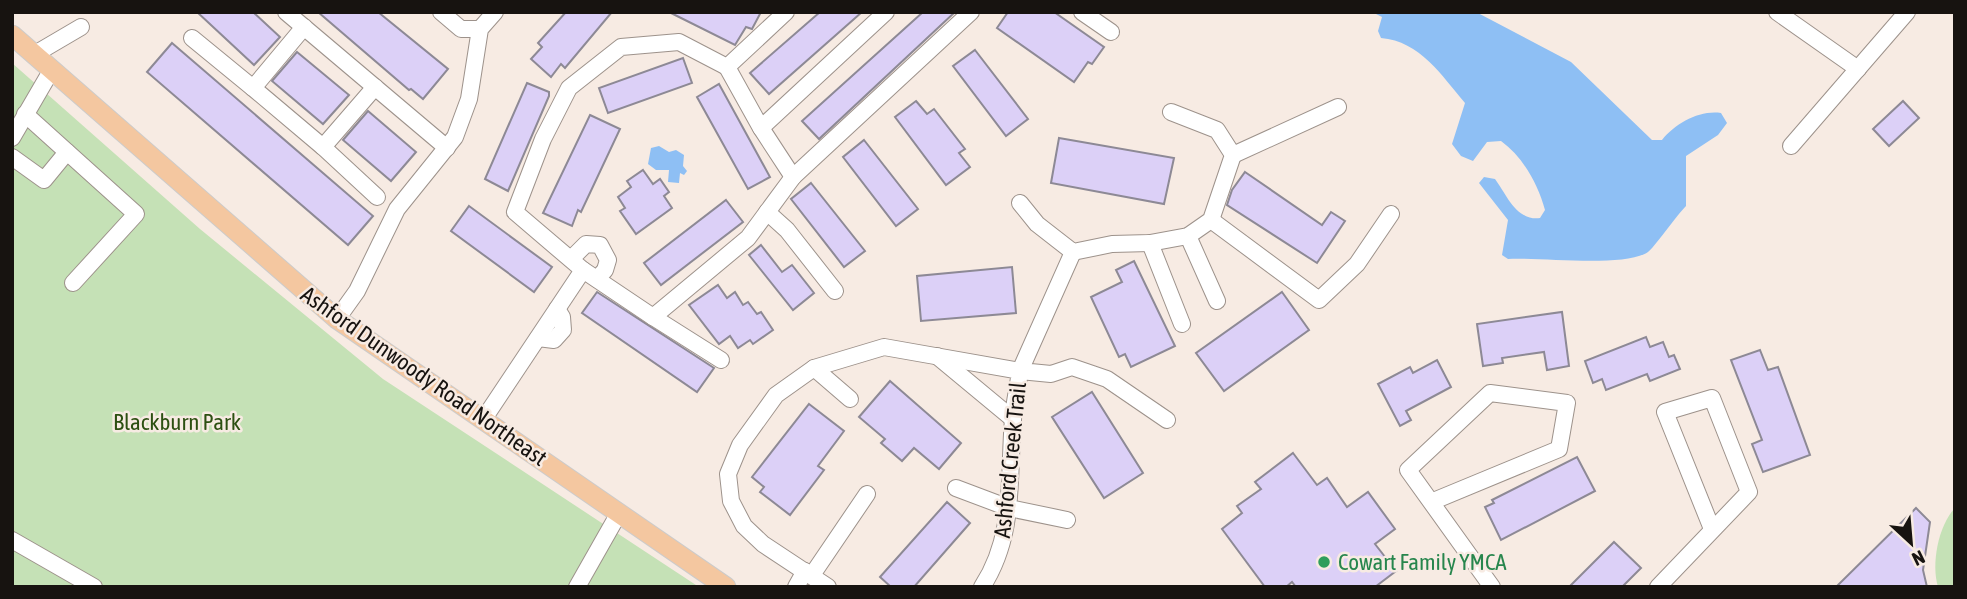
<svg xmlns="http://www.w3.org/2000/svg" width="1967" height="599" font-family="'Asap Condensed',sans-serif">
	<rect width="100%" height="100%" fill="#f7ebe3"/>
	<g fill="#c5e1b6">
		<polygon points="12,63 200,229 383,379 699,587 12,587"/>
		<path d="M1955 508V587H1938C1931 564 1938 526 1955 508Z"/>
	</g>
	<g fill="#8ebff4">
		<path d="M1372 12H1476L1571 62 1652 140H1662C1676 123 1699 110 1721 113L1727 123 1718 135 1686 156V206C1677 215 1653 249 1648 252 1624 268 1541 257 1508 259L1502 255 1508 220 1479 183 1484 177 1495 179C1507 195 1516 221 1540 218L1545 210C1538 184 1523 157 1501 141L1487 142 1473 161 1461 156 1452 144 1465 103C1442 76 1420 41 1381 38L1378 31 1382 17Z"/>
		<polygon points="659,146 669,152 676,150 684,155 683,166 687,171 684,175 680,173 679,183 668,182 669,170 656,170 648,164 651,148"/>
	</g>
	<g fill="#dcd0f7" stroke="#8d8995" stroke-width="2">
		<polygon points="197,12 253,12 280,37 254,65"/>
		<polygon points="318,12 378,12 448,69 423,99 411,89 409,90"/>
		<polygon points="566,12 612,12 565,68 561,64 551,77 531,59 542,47 538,43"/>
		<polygon points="669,12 761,12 752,29 746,27 735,45"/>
		<polygon points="820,12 862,12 769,94 750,73"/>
		<polygon points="923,12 955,12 819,139 802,121"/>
		<polygon points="1008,12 1054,12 1104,47 1092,64 1088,62 1074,82 997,28"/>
		<polygon points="172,43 373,216 348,245 147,72"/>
		<polygon points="975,50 1028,119 1006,136 953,66"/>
		<polygon points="297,52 349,95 323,124 272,81"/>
		<polygon points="683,58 692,83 608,113 599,88"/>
		<polygon points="527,83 549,92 549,96 508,191 485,179"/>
		<polygon points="719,84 770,177 748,189 697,97"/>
		<polygon points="916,101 927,114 934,109 965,149 959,153 970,167 946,185 895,117"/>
		<polygon points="1903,101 1919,118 1889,146 1873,129"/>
		<polygon points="368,111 416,152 391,181 343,140"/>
		<polygon points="590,115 620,129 581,212 578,210 572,226 543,213"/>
		<polygon points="1059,138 1174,158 1164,204 1051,183"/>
		<polygon points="864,140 918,209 896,226 843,157"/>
		<polygon points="643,170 653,184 660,179 669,192 664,196 672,208 636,234 620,211 625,208 618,197 631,187 627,181"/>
		<polygon points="1245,172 1322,225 1331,212 1345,221 1317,263 1227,205 1232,190"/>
		<polygon points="811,183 865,251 844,267 791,199"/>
		<polygon points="726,200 743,222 661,285 644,263"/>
		<polygon points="469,206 552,267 534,292 451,231"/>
		<polygon points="761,245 782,272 792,265 814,293 793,310 749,255"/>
		<polygon points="1134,261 1175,346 1131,367 1125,354 1119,357 1091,297 1122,282 1116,270"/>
		<polygon points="1012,267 1016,313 921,321 917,276"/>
		<polygon points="718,285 727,298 735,292 743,305 748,302 757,314 761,312 773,330 753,344 750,340 738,348 730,336 719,344 689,305"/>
		<polygon points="597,292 714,368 697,392 582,313"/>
		<polygon points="1282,292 1309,330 1224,391 1196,353"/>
		<polygon points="1562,312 1569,366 1547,370 1544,352 1502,358 1503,363 1483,366 1477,324"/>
		<polygon points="1646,337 1650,347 1663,342 1669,357 1674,355 1680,369 1650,381 1647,374 1606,390 1602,379 1593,383 1585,361"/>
		<polygon points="1760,350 1768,370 1778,367 1810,455 1763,472 1752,444 1762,440 1731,360"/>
		<polygon points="1437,360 1451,387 1406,411 1411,420 1400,426 1378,384 1410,367 1413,373"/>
		<polygon points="890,381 961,443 939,469 914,448 902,461 881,443 885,439 859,417"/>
		<polygon points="1092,392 1143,473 1104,498 1052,417"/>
		<polygon points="809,404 844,431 818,466 824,470 790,515 760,492 764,487 752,477"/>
		<polygon points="1293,453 1317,485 1327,478 1347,507 1368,492 1395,529 1375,544 1396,571 1375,587 1296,587 1292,582 1286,587 1265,587 1222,529 1242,513 1237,506 1261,489 1255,482"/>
		<polygon points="1577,457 1595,491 1501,540 1485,507 1494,503 1492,500"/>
		<polygon points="947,502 970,523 914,587 891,587 880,577"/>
		<polygon points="1916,508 1930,522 1923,570 1927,587 1836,587"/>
		<polygon points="1614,542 1641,568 1622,587 1569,587"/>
	</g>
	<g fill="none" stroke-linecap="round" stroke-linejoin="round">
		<g stroke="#9d928b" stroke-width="18">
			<g id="minor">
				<polyline points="286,12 447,148"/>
				<polyline points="441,12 461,29 480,29"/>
				<polyline points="786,12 727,67 679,42 621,47 569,88 543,139 515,212 583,270 653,317 748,238 793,177 971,12"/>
				<polyline points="1082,12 1111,32"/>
				<polyline points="1777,12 1858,69"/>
				<polyline points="192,38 253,88 304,27"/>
				<polyline points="35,54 81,27"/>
				<polyline points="727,67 761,128 886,12"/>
				<polyline points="253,88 323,147 375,87"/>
				<polyline points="25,114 136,214 73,283"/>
				<polyline points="761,128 793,177"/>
				<polyline points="12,138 51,71"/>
				<polyline points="1791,146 1907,12"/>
				<polyline points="323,147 377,197"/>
				<polyline points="1233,155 1338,107"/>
				<polyline points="12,157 44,180 67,152"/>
				<polyline points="1020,203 1037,224 1073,252 1112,244 1150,243 1188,236 1211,220 1233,155 1217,130 1171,112"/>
				<polyline points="767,212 787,230 835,291"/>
				<polyline points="1211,220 1319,300 1357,264 1391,214"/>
				<polyline points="1188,236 1217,301"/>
				<polyline points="1150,243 1182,324"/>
				<polyline points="1073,252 1020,371 1051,374 1072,367 1107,379 1167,420"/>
				<polyline points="571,259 586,244 600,245 608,260 605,270 597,279"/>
				<polyline points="653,317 721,360"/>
				<polyline points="337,319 357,291 397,209 455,137 469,99 480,29 495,12"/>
				<polyline points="538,338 554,340 563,330 562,317 557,309"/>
				<polyline points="937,356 1013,419"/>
				<polyline points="814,368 850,399"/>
				<polyline points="483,420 583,270"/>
				<polyline points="956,488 1009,508 1067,520"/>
				<polyline points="1431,502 1559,449 1567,403 1490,393 1408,470 1492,587"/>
				<polyline points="12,540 94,587"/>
				<polyline points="812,575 867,494"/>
				<polyline points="577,587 619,513"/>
				<polyline points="796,587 805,571"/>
				<path d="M828 587 763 544 744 526 731 501 728 474 740 445 776 395 814 368 884 347 1020 371C1018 387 1014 403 1013 419 1008 478 1016 535 982 587"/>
				<polyline points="1658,587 1749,492 1712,398 1665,412 1712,529"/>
			</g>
		</g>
		<g stroke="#cccbca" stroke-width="21">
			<polyline id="major" points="12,35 337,319 726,587"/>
		</g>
		<use href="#minor" stroke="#fff" stroke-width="16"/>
		<use href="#major" stroke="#f4c7a0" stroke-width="19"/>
	</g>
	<circle fill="#2e9e5b" stroke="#f7ebe3" stroke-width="2.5" cx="1324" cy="562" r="7"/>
	<g text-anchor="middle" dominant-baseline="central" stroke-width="5" stroke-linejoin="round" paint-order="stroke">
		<g font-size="23" fill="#171310" stroke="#f7ebe3">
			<text transform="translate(424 376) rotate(35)">Ashford Dunwoody Road Northeast</text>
			<text transform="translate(1010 460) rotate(-84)">Ashford Creek Trail</text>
		</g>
		<g font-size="23" fill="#2d5012" stroke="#f7ebe3">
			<text x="177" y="422">Blackburn Park</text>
		</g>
		<g font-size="23" fill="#27864d" stroke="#f7ebe3" text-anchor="start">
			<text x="1338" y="562">Cowart Family YMCA</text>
		</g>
	</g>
	<rect width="1967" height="599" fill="none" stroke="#171310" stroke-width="28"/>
	<g transform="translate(1911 543) rotate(154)" stroke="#f7ebe3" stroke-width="5" paint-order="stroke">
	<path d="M0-5L12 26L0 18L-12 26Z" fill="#171310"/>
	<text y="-10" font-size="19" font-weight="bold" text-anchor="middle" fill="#171310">N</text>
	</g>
</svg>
